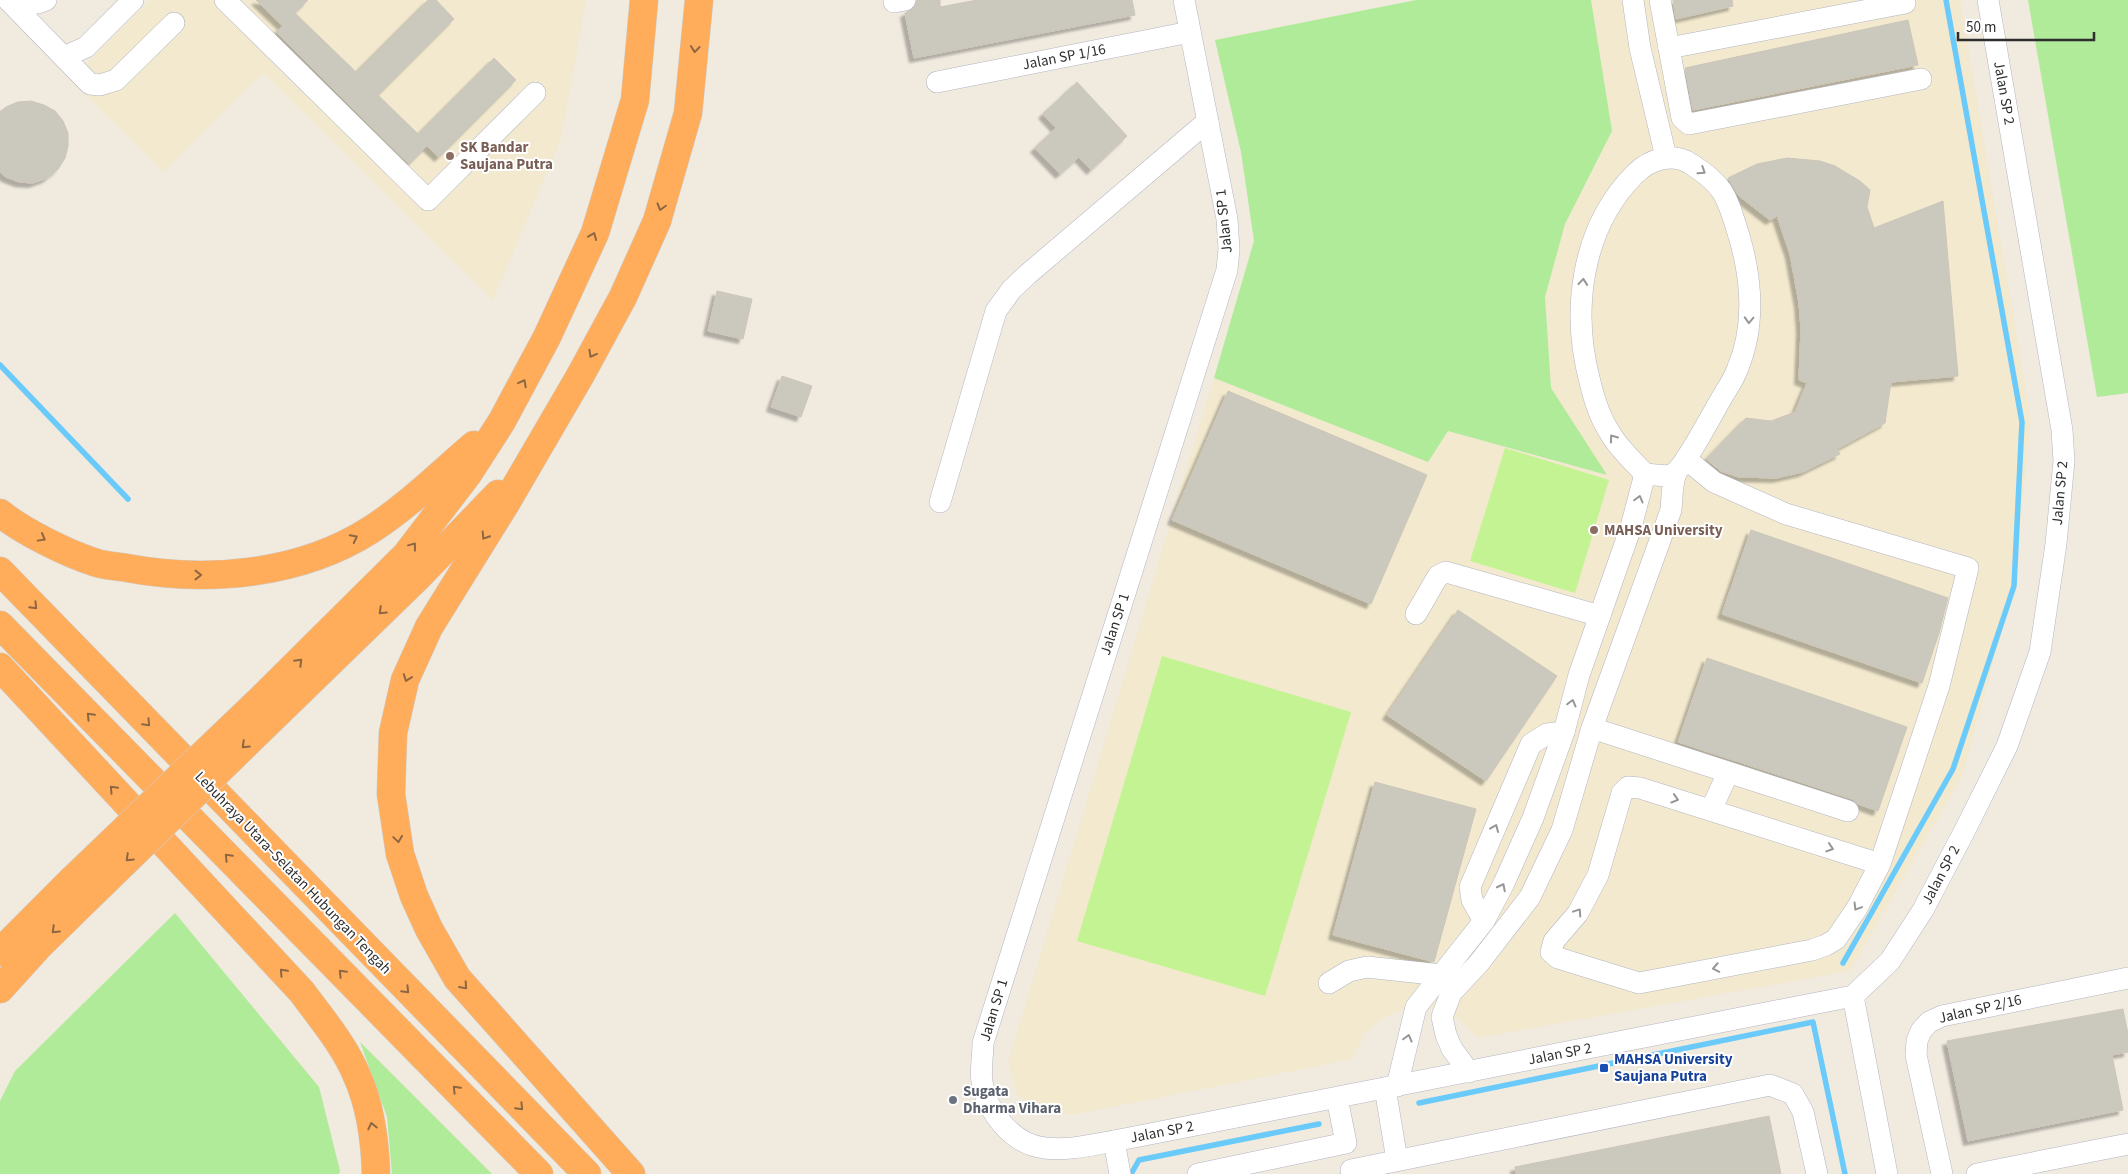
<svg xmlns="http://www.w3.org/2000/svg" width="2128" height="1174" font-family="'Source Sans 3',sans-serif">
	<defs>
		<filter id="shadow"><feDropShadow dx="-4.5" dy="4.5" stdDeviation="1" flood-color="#0004"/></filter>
	</defs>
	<rect width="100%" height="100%" fill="#f0eadf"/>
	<g fill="#f2e9ce">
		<polygon points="150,0 586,0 561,139 493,300 263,73 163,172 70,80"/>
		<polygon points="1591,0 1960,0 2031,420 2014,586 1963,774 1850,971 1478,1038 1463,1023 1445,1011 1425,1006 1403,1010 1385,1017 1366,1032 1353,1059 1077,1114 1044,1112 1017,1095 1008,1062 1214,378 1428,462 1448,431 1606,475 1551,388 1545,297 1565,224 1612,131"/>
	</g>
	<g fill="#afeb98">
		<polygon points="1416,0 1591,0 1612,131 1565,224 1545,297 1551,388 1607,475 1448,431 1428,462 1214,378 1254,241 1241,152 1215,40"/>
		<polygon points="2028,0 2128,0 2128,393 2097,397"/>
		<polygon points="175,913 319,1087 340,1171 339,1174 0,1174 0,1101 15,1071"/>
		<polygon points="360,1042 492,1174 392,1174 387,1117"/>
	</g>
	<g fill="#c4f393">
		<polygon points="1505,448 1609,480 1575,593 1470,561"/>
		<polygon points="1162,656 1351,712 1265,996 1077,941"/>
	</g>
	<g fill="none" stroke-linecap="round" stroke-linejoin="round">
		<g stroke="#6acafa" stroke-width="5.5">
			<polyline points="0,365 128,499"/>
			<polyline points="1843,963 1953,769 2014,586 2022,422 1946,0"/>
			<polyline points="1419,1103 1813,1022 1845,1174"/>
			<polyline points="1131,1174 1139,1160 1319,1124"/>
		</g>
	</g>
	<g fill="#cbc8be" stroke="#ccc6b8" filter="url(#shadow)">
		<polygon points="256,0 308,0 295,13 356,72 428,0 436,0 454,19 378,95 418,134 494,58 516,80 439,157 427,146 409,164 276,32 283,26"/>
		<polygon points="917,0 940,0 940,7 977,0 1132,0 1135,15 914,58 905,13 913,9"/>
		<polygon points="1673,0 1732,0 1733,6 1676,19"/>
		<polygon points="1908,20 1918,65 1693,110 1685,68"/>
		<polygon points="1077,82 1127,136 1091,170 1079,157 1060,174 1035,148 1056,128 1043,114"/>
		<polygon points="31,101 44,105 55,111 63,121 68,133 68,146 65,158 58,169 47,178 33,183 19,182 6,177 0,172 0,112 6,107 18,102"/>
		<polygon points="1787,158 1820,161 1835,166 1860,181 1870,190 1867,207 1874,228 1943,201 1958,376 1891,382 1885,423 1837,449 1840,454 1803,472 1777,478 1738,477 1721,471 1706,459 1746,418 1771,421 1795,412 1807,383 1799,380 1801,329 1799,303 1790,254 1777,216 1770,220 1739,196 1728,178 1757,164"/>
		<polygon points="717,291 752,299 743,339 708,331"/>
		<polygon points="782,376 812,386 801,417 771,407"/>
		<polygon points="1228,391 1427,475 1371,604 1172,520"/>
		<polygon points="1751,530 1948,598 1939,633 1922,683 1722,614"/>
		<polygon points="1458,610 1557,676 1486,781 1387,715"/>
		<polygon points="1707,658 1907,727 1878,811 1858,804 1852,799 1678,742"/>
		<polygon points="1375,782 1476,809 1434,962 1333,935"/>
		<polygon points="2123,1009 2128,1034 2128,1052 2112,1055 2123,1110 1968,1141 1947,1041"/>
		<polygon points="1769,1116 1781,1174 1516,1174 1515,1167"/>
	</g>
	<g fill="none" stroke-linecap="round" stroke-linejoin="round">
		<g stroke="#b3b5c2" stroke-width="22">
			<g id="minor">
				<polyline points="8,0 90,84 100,85 116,80 174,23"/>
				<path d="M13 0C25 5 34 5 46 0"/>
				<polyline points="225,0 428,200 535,93"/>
				<path d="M1184 0 1227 219 1229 249 1227 270 983 1043C983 1056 980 1070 982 1082 987 1112 1013 1145 1045 1148 1068 1151 1091 1145 1114 1141L1853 996 1890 961 1923 910 1965 830 2007 746 2040 652 2056 544 2064 461 2062 430 1988 0"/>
				<polyline points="1633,0 1640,48 1666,157"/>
				<polyline points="1660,0 1669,48"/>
				<polyline points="894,2 905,0"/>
				<polyline points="1905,3 1669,48 1682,118 1689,124 1921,79"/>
				<polyline points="64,57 86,47 133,0"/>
				<polyline points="937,82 1190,32"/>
				<polyline points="1686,459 1714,482 1786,514 1968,568 1939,686 1880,864 1857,908 1836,939 1826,945 1812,950 1639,983 1558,958 1551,952 1554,941 1578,913 1598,875 1622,793 1628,787 1640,788 1880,864"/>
				<polyline points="940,502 996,311 1012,289 1028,274 1208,121"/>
				<polyline points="1416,614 1438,576 1446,572 1600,616"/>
				<polyline points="1592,728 1848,811"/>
				<polyline points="1711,810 1728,773"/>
				<polyline points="1484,921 1472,900 1470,887 1531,744 1547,734 1564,732"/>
				<polyline points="1329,983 1349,971 1367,967 1441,975"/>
				<polyline points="1853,996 1887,1174"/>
				<path d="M1469 1072 1452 1049 1446 1035 1442 1017 1451 993 1479 963 1530 897 1562 830 1592 728 1671 510C1672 498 1672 481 1677 471 1680 467 1684 463 1686 459 1700 438 1711 416 1724 394 1728 387 1734 379 1737 370 1755 328 1752 280 1739 236 1727 198 1726 186 1691 164 1673 152 1650 159 1635 174 1581 228 1571 311 1590 382 1594 399 1600 418 1610 433 1619 449 1633 461 1645 474L1666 476 1676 473"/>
				<polyline points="1397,1086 1416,1007 1484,921 1504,883 1533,818 1564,732 1579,675 1631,527 1645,474"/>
				<polyline points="1385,1088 1397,1160"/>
				<polyline points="1114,1141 1120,1174"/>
				<polyline points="1351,1170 1770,1085 1793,1094 1803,1112 1817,1174"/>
				<polyline points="1198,1174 1346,1143 1337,1098"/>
				<polyline points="1942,1174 1916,1055 1917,1041 1921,1031 1929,1022 1942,1016 2128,978"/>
				<polyline points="1977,1174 2128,1144"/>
			</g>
		</g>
		<g stroke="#cdcdcd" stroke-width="29">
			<g id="highway">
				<path d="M0 513C22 531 66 553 94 562 104 566 116 566 127 568 208 583 301 575 372 529 409 505 440 474 474 445"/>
				<polyline points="0,571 587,1174"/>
				<polyline points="0,625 539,1174"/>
				<path d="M0 667 302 992C321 1018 345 1046 357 1076 371 1107 375 1140 376 1174"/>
				<polyline points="264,696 406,555 468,474 502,421 547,337 595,233 635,100 644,0"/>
				<polyline points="280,711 419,576 498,494"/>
				<polyline points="0,952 73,879"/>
				<polyline points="0,989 38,947 90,896"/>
				<polyline points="631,1174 457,978 429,929 414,896 400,854 391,794 393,733 405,680 429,627 506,503 580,376 623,297 657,221 688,113 699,0"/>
			</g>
		</g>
		<use href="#minor" stroke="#fff" stroke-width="21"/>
		<use href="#highway" stroke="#ffad5b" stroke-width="28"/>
		<g stroke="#cdcdcd" stroke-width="29" stroke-linecap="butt">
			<g id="highway-bridge">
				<polyline points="73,879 264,696"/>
				<polyline points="90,896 280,711"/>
			</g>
		</g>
		<use href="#highway-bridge" stroke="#ffad5b" stroke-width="28"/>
	</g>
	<defs><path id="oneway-chevron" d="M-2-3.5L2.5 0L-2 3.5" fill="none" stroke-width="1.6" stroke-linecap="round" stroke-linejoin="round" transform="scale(1.25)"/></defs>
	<g stroke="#8c6742">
		<use href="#oneway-chevron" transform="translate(695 49) rotate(96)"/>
		<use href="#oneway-chevron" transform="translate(661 207) rotate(106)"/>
		<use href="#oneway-chevron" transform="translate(593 236) rotate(-68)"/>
		<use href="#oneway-chevron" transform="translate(592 354) rotate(119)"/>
		<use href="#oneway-chevron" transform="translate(523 383) rotate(-62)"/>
		<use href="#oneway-chevron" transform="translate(485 536) rotate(123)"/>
		<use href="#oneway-chevron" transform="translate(42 538) rotate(29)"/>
		<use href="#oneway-chevron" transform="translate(354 538) rotate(-27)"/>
		<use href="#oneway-chevron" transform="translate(413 546) rotate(-53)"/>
		<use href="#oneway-chevron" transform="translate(198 575)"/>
		<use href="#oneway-chevron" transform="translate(34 606) rotate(46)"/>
		<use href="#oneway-chevron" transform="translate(382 611) rotate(136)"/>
		<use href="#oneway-chevron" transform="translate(299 662) rotate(-45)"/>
		<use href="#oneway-chevron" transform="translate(407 678) rotate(110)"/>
		<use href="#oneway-chevron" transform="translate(90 716) rotate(-134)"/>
		<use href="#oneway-chevron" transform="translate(147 723) rotate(46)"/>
		<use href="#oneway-chevron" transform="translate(245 745) rotate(136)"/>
		<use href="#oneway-chevron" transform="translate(113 789) rotate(-133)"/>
		<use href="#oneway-chevron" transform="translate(398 839) rotate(82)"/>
		<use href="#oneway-chevron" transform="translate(228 857) rotate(-134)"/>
		<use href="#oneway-chevron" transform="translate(129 858) rotate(136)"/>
		<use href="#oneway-chevron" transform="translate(55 930) rotate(136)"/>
		<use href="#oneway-chevron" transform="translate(283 972) rotate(-133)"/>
		<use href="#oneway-chevron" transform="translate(342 973) rotate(-134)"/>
		<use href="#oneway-chevron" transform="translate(464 986) rotate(49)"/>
		<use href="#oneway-chevron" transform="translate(406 990) rotate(46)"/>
		<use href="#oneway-chevron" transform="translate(456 1089) rotate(-134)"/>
		<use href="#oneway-chevron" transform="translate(520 1107) rotate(46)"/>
		<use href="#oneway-chevron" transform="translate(372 1126) rotate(-102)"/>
	</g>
	<g stroke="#969696">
		<use href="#oneway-chevron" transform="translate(1702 171) rotate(33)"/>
		<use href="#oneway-chevron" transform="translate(1583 282) rotate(-85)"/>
		<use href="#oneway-chevron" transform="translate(1749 320) rotate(92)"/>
		<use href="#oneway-chevron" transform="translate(1613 438) rotate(-126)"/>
		<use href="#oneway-chevron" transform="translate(1639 499) rotate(-75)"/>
		<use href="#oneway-chevron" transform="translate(1572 703) rotate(-75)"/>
		<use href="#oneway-chevron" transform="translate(1675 799) rotate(17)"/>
		<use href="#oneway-chevron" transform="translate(1495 828) rotate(-67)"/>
		<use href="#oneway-chevron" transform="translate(1830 848) rotate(18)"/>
		<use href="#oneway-chevron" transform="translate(1502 887) rotate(-63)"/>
		<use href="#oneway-chevron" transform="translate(1857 907) rotate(121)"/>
		<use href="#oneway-chevron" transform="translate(1578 912) rotate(-56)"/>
		<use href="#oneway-chevron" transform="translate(1716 968) rotate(169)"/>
		<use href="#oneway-chevron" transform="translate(1408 1038) rotate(-75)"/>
	</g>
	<g fill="#8d6e63" stroke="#fff" stroke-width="2">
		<circle cx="450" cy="156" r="5"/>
		<circle cx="1594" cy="530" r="5"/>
	</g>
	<rect fill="#1a4fb4" stroke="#fff" stroke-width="2" x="1599" y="1063" width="10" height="10" rx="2.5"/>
	<circle fill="#6b7280" stroke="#fff" stroke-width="2" cx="953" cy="1100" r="5"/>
	<g text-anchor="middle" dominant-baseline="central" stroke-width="4" stroke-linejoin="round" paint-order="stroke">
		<g font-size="15" fill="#2e2e2e" stroke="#fff">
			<text transform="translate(1064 57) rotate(-11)">Jalan SP 1/16</text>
			<text transform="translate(2004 93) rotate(80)">Jalan SP 2</text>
			<text transform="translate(1224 221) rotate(-96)">Jalan SP 1</text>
			<text transform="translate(2060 493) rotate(-85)">Jalan SP 2</text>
			<text transform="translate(1115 624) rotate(-72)">Jalan SP 1</text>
			<text transform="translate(293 873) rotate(46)">Lebuhraya Utara–Selatan Hubungan Tengah</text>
			<text transform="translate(1941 875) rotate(-62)">Jalan SP 2</text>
			<text transform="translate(1980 1009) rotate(-13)">Jalan SP 2/16</text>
			<text transform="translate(994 1010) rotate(-73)">Jalan SP 1</text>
			<text transform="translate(1560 1054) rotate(-11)">Jalan SP 2</text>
			<text transform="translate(1162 1132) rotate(-11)">Jalan SP 2</text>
		</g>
		<g font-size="15" font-weight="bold" fill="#785e54" stroke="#fff" text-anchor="start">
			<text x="460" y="147">SK Bandar<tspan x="460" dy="17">Saujana Putra</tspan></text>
			<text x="1604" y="530">MAHSA University</text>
		</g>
		<g font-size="15" font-weight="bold" fill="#164399" stroke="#fff" text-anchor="start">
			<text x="1614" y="1059">MAHSA University<tspan x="1614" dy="17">Saujana Putra</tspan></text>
		</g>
		<g font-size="15" font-weight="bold" fill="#5b616d" stroke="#fff" text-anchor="start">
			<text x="963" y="1091">Sugata<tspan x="963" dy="17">Dharma Vihara</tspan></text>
		</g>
	</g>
	<path d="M1958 32v8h136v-8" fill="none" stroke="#2e2e2e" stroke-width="2.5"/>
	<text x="1966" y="32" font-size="15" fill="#2e2e2e" stroke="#ffffff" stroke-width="4" paint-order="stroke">50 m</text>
</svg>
